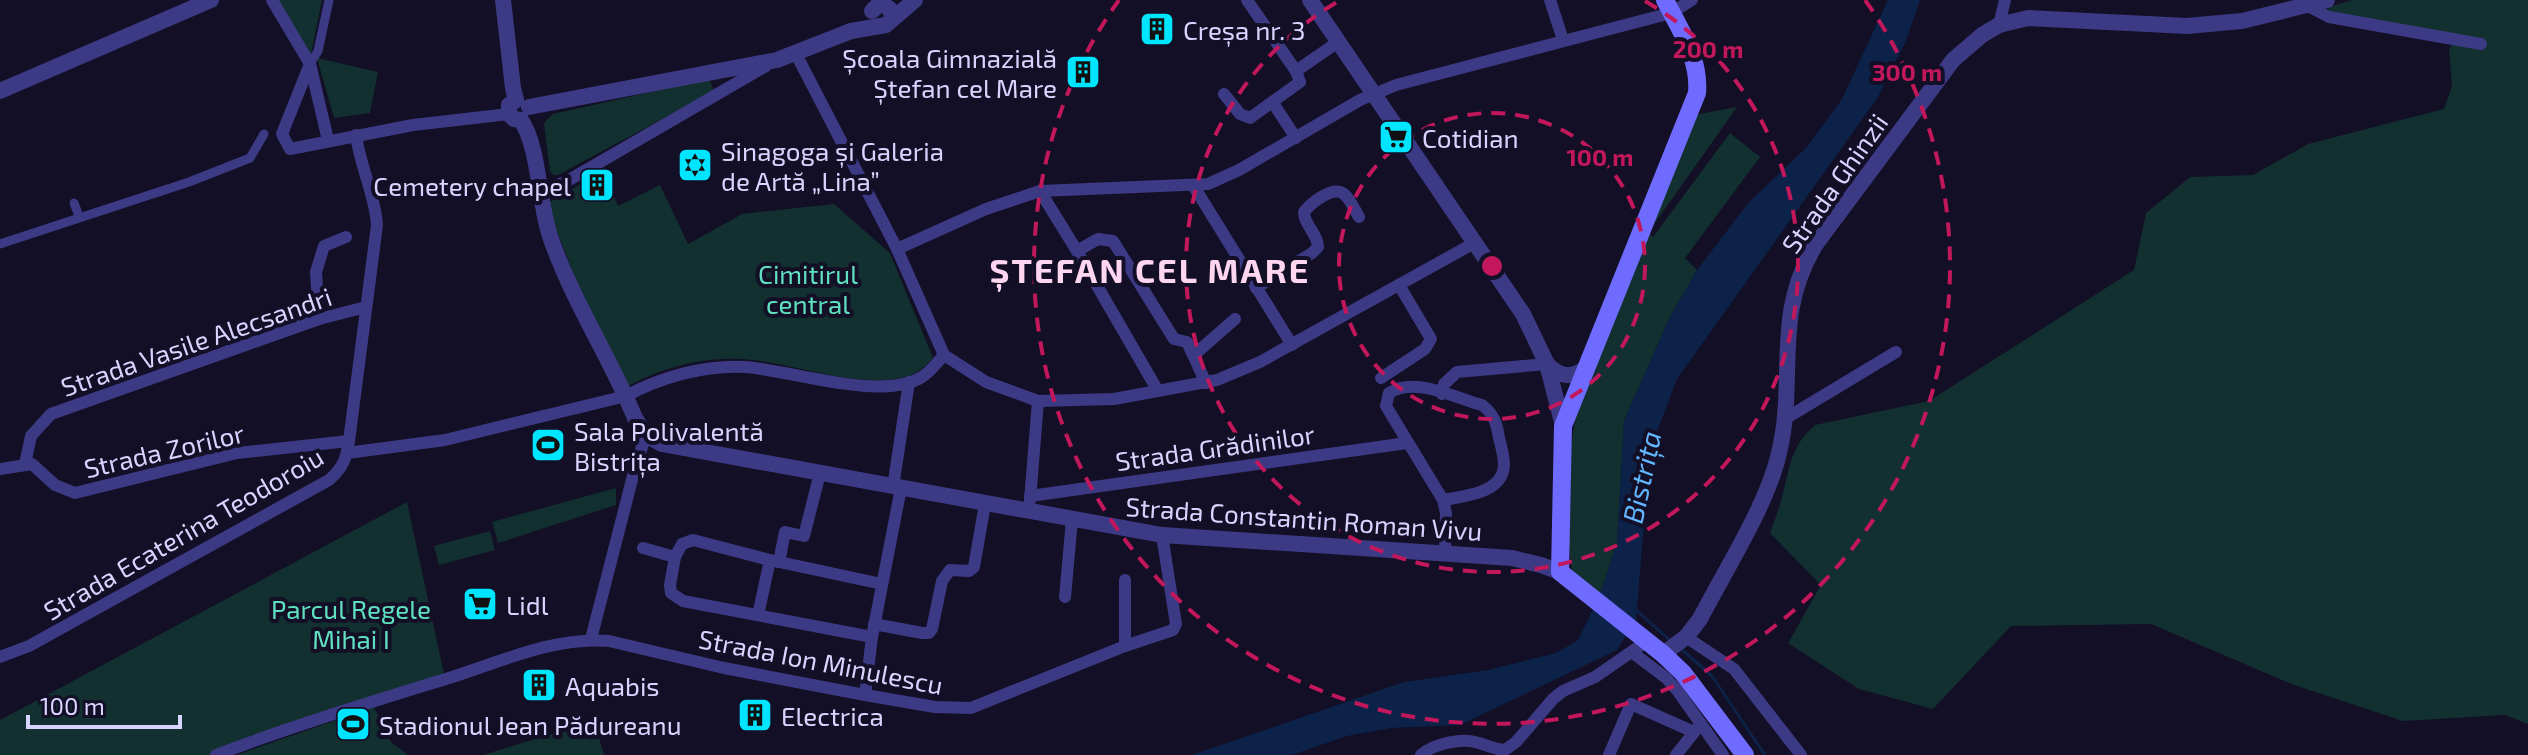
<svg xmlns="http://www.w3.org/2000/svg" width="2528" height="755" font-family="'Exo 2',sans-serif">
	<rect width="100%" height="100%" fill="#130f26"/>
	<g fill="#12302f">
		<polygon points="278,0 322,0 311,54"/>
		<path d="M2353 0H2528V724L2505 715 2403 721 2294 685 2151 624 2011 626 1933 709 1859 689 1788 643 1821 585 1770 533C1774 521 1779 510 1782 497 1790 467 1790 447 1815 425L1929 401 2134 270 2146 213 2190 177 2253 175 2308 144 2444 109 2452 86 2449 51 2455 34 2329 13 2328 7Z"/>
		<polygon points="317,58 378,72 370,113 334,118"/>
		<polygon points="709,79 714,91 558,175 553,175 550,171 544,123 553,114"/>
		<path d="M1737 107 1648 233 1653 237 1730 133 1760 157 1685 258 1697 270 1670 317 1624 421 1617 543 1600 595 1573 574C1564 531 1567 454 1577 411L1694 115Z"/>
		<path d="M584 182 593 199 611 190 618 206 660 185 688 244 742 214 834 204 890 253 933 358C926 365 919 373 908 376 862 391 791 362 742 359 704 357 662 367 629 386L582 295 546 204Z"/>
		<polygon points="616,488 616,505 498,543 492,522"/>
		<polygon points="407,502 444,674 216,755 0,755 0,720"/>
		<polygon points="490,531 495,550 439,565 434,546"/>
		<polygon points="374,707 391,742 408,755 236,755"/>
		<polygon points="594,721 604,755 483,755"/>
	</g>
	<polygon fill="#0c2248" points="1888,0 1920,0 1905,43 1878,97 1677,379 1650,450 1636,620 1617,650 1460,725 1391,728 1347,736 1292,755 1192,755 1404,682 1488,670 1556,653 1578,640 1600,595 1617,543 1624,421 1670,317 1697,270 1749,202 1806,148 1842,99"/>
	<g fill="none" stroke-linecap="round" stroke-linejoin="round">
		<g stroke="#0c2248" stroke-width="3">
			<polyline points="1636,610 1672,642"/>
			<polyline points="1681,649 1712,676 1765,755"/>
		</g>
		<g stroke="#3d3a85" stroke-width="9">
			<polyline points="310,64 318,51 329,0"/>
			<polyline points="74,203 79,216"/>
			<polyline points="0,244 189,182 250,158 264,134"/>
		</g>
		<g stroke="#3d3a85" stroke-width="12">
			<polyline points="272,0 310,64 328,140"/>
			<polyline points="1550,0 1563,40"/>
			<polyline points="2308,6 2329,17 2481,44"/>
			<polyline points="1999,25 2005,0"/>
			<polyline points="796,54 897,249 944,355 986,382 1038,401 1114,399 1217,380 1260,362 1476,242"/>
			<polyline points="310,64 282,134 290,149 413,125 509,114"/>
			<polyline points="1296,71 1338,42"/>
			<polyline points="1224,94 1240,114 1250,118 1300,82 1296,71 1247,0"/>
			<polyline points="1273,103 1296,138"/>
			<polyline points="1193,185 1292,345"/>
			<polyline points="1040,191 1077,251 1158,391"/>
			<polyline points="539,193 569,180 766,66"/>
			<polyline points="897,249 986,209 1040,191 1208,184 1239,170 1360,100 1396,85 1671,13 1692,0"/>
			<polyline points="1077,251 1098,239 1113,241 1174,339 1187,342 1206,383"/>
			<path d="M1256 288 1312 253 1318 247C1318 234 1304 225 1304 212 1311 203 1333 185 1344 194 1350 199 1355 210 1359 217"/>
			<polyline points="319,319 316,272 324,246 346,237"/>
			<polyline points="1194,355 1235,319"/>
			<polyline points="1381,378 1425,349 1431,339 1399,285"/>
			<polyline points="1442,394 1444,384 1457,372 1547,364"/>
			<polyline points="1783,420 1896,352"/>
			<path d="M347 453 445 440 626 396C661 377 704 365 745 367 791 370 880 402 922 377 930 372 937 363 944 355"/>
			<polyline points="25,464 31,436 51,414 319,319 366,307"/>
			<polyline points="0,469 32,464 55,485 75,493 237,453 349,441"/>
			<polyline points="893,487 909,382"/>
			<polyline points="1030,496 1407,443"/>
			<polyline points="1030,500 1038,401"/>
			<path d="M1443 500C1465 496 1504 493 1504 464 1504 456 1501 446 1499 438 1497 424 1494 414 1482 405 1455 398 1415 376 1389 393L1386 406 1443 500 1446 513 1445 552"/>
			<polyline points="643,548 675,557 670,585 671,593 683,601 872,637"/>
			<polyline points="675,557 682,544 693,540 770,560 882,584"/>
			<polyline points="779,562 785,532 804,536 820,473"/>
			<polyline points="1065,597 1072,520"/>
			<polyline points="758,615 770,560"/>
			<polyline points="874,624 922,633 929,633 932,629 942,581 950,570 969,571 974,567 985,504"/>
			<polyline points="1686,637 1734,669 1801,755"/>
			<polyline points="591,639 635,468 646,435"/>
			<polyline points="1125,646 1125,580"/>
			<polyline points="1633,653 1666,678 1677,690 1723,755"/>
			<path d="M0 657 29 646 329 480C343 468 346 459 349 441L377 225C375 195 360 166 356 135"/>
			<polyline points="865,695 872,637 901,488"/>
			<path d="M216 755C292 726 371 702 449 678 500 662 555 636 609 641L724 668 865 695 935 707 971 708 1125 646 1173 630 1176 624 1162 535"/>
			<path d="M1421 755C1433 744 1463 737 1479 743 1488 746 1494 749 1505 750L1516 742 1553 699 1563 691 1595 677 1647 641"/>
			<polyline points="1609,755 1631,704 1694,732"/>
			<polyline points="1676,755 1699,726"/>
		</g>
		<g stroke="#3d3a85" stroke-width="16">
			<polyline points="503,0 513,88 516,100"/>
			<polyline points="1310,0 1523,314 1547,364 1563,426"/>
			<polyline points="872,11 878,5 884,5 891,10 892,19"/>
			<polyline points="0,91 211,0"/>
			<polyline points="516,100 509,105 509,114 514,119 521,120"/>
			<polyline points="529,107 777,60 851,31 886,25 915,0"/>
			<path d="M521 120C540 149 538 204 551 239 573 302 610 357 635 418L646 435 662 444 1162 535 1512 558 1541 565 1560 572"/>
			<path d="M1547 364C1559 377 1571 379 1586 368"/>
			<path d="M1663 654 1686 637 1700 619C1725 570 1767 506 1779 453 1797 379 1772 315 1816 244L1953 60 1982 35 1999 25 2028 18 2187 26 2242 21 2327 0"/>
		</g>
		<path stroke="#6f6bff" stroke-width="18" d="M1665 0C1680 30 1700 58 1697 93L1563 426 1560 572 1663 654 1683 673 1745 755"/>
	</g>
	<g fill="none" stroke="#c2185b" stroke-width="4" stroke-dasharray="14 10">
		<circle cx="1492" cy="266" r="153"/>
		<path d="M1645 1A306 306 0 1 1 1339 1"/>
		<path d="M1865 0A458 458 0 1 1 1119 0"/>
	</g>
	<defs>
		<g id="building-square" transform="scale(1.8)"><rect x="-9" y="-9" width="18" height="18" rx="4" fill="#00e5ff" stroke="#130f26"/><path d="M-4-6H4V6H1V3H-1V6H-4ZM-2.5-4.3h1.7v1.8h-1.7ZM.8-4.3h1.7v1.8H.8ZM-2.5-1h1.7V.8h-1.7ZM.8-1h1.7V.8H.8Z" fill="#111"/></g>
		<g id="supermarket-square" transform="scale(1.8)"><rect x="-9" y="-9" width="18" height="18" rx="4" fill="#00e5ff" stroke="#130f26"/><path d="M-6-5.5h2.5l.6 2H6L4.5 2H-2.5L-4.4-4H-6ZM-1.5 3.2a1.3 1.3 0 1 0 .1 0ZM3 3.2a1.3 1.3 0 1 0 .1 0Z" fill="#111"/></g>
		<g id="synagogue-square" transform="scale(1.8)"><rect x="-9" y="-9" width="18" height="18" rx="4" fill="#00e5ff" stroke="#130f26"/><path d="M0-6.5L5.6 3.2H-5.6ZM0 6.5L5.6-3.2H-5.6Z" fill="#111"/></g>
		<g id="stadium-square" transform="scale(1.8)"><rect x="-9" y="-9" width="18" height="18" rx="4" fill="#00e5ff" stroke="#130f26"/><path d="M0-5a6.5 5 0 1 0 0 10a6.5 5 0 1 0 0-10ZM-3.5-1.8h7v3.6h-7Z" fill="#111"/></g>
	</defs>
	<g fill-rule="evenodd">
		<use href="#building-square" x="1157" y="29"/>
		<use href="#building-square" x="1083" y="72"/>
		<use href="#supermarket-square" x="1396" y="137"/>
		<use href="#synagogue-square" x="695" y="165"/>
		<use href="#building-square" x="597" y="185"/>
		<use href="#stadium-square" x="548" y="445"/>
		<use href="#supermarket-square" x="480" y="604"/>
		<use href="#building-square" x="539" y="685"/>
		<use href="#building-square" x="755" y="715"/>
		<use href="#stadium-square" x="353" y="724"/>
	</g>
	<g text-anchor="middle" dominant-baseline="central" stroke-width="8" stroke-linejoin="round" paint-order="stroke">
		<g font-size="26" fill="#d9d4ff" stroke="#130f26" text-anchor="start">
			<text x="1183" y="29">Creșa nr. 3</text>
			<text x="1057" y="57" text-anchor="end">Școala Gimnazială<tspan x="1057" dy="30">Ștefan cel Mare</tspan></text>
			<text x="1422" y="137">Cotidian</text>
			<text x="721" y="150">Sinagoga și Galeria<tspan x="721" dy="30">de Artă „Lina”</tspan></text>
			<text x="571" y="185" text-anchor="end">Cemetery chapel</text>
			<text x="574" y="430">Sala Polivalentă<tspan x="574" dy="30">Bistrița</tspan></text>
			<text x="506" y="604">Lidl</text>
			<text x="565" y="685">Aquabis</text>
			<text x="781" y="715">Electrica</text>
			<text x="379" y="724">Stadionul Jean Pădureanu</text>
		</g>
		<g font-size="26" fill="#d9d4ff" stroke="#130f26">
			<text transform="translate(1834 183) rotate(-55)">Strada Ghinzii</text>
			<text transform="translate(196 341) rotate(-19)">Strada Vasile Alecsandri</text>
			<text transform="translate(1215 447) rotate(-8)">Strada Grădinilor</text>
			<text transform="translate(164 450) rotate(-13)">Strada Zorilor</text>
			<text transform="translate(1304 518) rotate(4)">Strada Constantin Roman Vivu</text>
			<text transform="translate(183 533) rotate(-30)">Strada Ecaterina Teodoroiu</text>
			<text transform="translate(821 661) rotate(11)">Strada Ion Minulescu</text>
		</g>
		<g font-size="26" fill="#5fe0c0" stroke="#130f26">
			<text x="808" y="273">Cimitirul<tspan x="808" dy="30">central</tspan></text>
			<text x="351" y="608">Parcul Regele<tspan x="351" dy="30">Mihai I</tspan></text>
		</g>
		<g font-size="28" font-style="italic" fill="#62b6ff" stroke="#130f26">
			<text transform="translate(1641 477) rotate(-78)">Bistrița</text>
		</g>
		<g font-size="34" font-weight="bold" letter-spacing="2" fill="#ffd6f0" stroke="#130f26">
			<text x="1150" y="269">ȘTEFAN CEL MARE</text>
		</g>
	</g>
	<circle cx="1492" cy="266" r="12" fill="#c2185b" stroke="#130f26" stroke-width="4"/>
	<g font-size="24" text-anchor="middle" font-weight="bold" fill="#c2185b" stroke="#130f26" stroke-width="8" stroke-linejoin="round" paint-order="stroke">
		<text x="1708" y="58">200 m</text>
		<text x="1907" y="81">300 m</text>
		<text x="1600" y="166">100 m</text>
	</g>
	<path d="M28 715v12h152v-12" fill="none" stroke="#d9d4ff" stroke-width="4"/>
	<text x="40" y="715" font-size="24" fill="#d9d4ff" stroke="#130f26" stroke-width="6" paint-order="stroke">100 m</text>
</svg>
